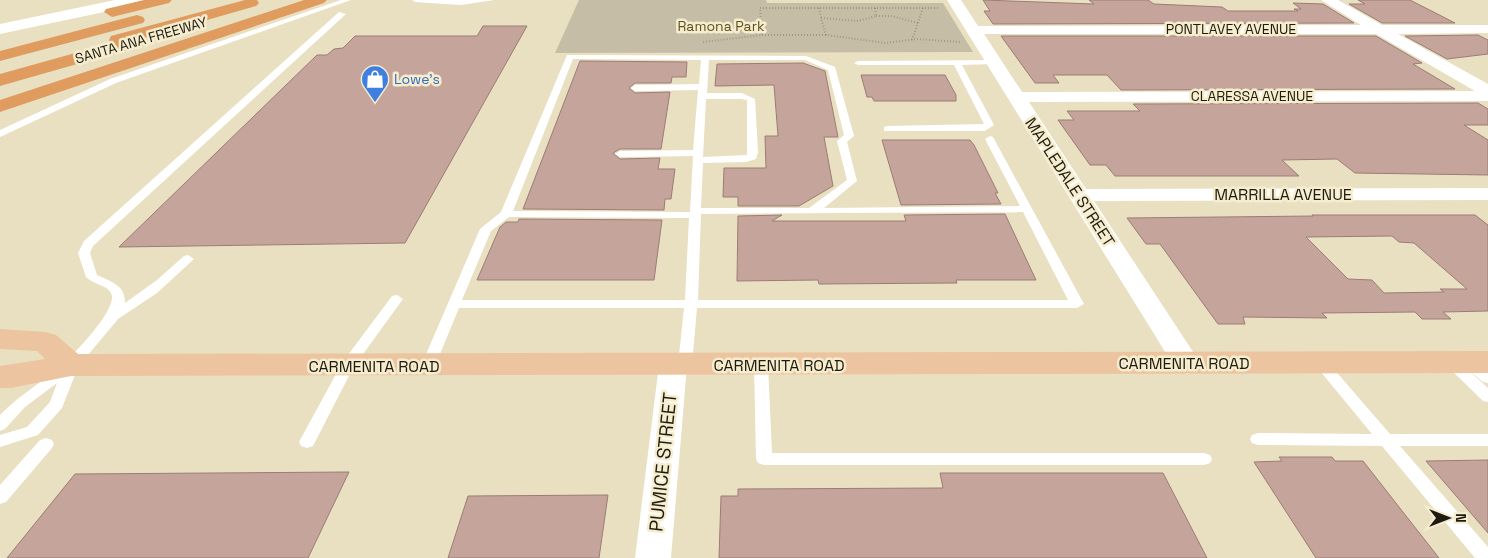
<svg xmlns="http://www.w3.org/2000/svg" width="1488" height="558" font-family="'Space Grotesk',sans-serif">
	<rect width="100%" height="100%" fill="#e9e0c2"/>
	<polygon fill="#c5bda5" points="579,0 766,0 767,3 943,3 973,52 555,53"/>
	<g fill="#c5a59b" stroke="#9b7c74" fill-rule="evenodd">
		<polygon points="983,0 1094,4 1089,0 1148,0 1154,4 1222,7 1228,11 1298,11 1294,9 1301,9 1293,3 1323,4 1354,23 993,24 984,11 990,11"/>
		<polygon points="1358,0 1410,0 1455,23 1382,23 1349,4 1365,4"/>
		<polygon points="483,26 527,26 405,243 119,247 317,55 327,55 334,49 343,48 355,36 477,36"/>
		<polygon points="1478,35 1488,40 1488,54 1447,59 1405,36"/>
		<polygon points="1001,36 1376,36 1422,63 1413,64 1455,89 1121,90 1107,75 1053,75 1059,83 1035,83"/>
		<polygon points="580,61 687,62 686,77 672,77 671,83 635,83 629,88 635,93 670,92 661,149 620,149 613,153 620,159 660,158 658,169 675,169 671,199 665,199 664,210 523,209"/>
		<polygon points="803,63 825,71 838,137 824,137 833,186 799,206 738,206 738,197 723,197 724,168 766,168 765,136 778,136 774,85 715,86 717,64"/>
		<polygon points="861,75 945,75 956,95 956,101 874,101 872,97 867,97"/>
		<polygon points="1478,103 1488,109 1488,125 1464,125 1488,140 1488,175 1355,173 1337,159 1282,160 1299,176 1115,176 1106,165 1090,165 1058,120 1074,120 1067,111 1140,111 1133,104"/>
		<polygon points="882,140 970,140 974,145 998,193 995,193 1001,204 901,205"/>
		<polygon points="1005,214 1036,280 956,280 957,283 819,284 818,280 737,281 738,216 782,215 772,221 906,221 904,215"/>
		<path d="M1312 215H1475L1488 225V311L1443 312 1451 319H1422L1415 312 1322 313 1327 318 1243 317 1245 324H1218L1160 244H1146L1127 218 1313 216ZM1392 236 1399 242 1414 243 1467 289H1440L1444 292 1384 293 1372 280 1348 279 1306 237Z"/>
		<polygon points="519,219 662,220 654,280 477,280 500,227 506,222 518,222"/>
		<polygon points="1279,457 1332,457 1335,461 1363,461 1439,558 1316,558 1254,462 1282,461"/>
		<polygon points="1488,460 1488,533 1426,461"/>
		<polygon points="349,472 308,558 7,558 75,474"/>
		<polygon points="940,473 1163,473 1207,558 719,558 721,496 738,496 738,489 943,488"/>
		<polygon points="608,495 599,558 448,558 468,496"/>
	</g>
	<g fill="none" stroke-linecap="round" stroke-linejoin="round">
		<g stroke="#7f7865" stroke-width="2" stroke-dasharray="0.5 2.5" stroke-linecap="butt">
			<polyline points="819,8 821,18"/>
			<polyline points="876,16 891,16 918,23"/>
			<polyline points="762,35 826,35 886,43 916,39 960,42"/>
			<polyline points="826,35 821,18 858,21 876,16 875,8"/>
			<polyline points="912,40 923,8"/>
			<polyline points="703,42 762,35 760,8 938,8"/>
		</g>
		<g fill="#fff" fill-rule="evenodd">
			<polygon points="341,0 351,0 116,83 0,137 0,130 110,79"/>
			<polygon points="412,0 494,0 461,5 415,2"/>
			<path d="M339 12 346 14 93 246 90 253 97 275C112 282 125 285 125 303L157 280 184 256 188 255 194 259 157 293 118 319 78 367 62 408 38 435 0 447V435L27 427 50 402 57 383 25 407 5 429 0 431V415C20 394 45 381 66 361 77 351 119 307 111 293 107 285 92 284 86 277L78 253 84 241Z"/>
			<path d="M567 55 806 56 835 67 854 136 847 142 857 181 824 208 1020 206 985 139 990 136 993 137 1084 304 1077 308H697L692 365 690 368H680L678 365 684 308H459L435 366 433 369H423L421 366 480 229 501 212ZM573 59 701 60 699 84 635 85 631 88 635 91 698 90 693 150 620 151 615 154 620 157 693 156 690 212 513 211ZM709 60H805L828 70 844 135 837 141 847 180 809 208H701L703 163 746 162 756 159 758 152 755 99 742 93H707ZM706 99H741L747 100V155L703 157ZM1023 212 1068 300H698L701 214ZM509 217 689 218 685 300H462L491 231Z"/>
			<polygon points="997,60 998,62 994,64 962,65 994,125 985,131 884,131 884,127 887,126 984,124 954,65 858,65 854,63 858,61"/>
			<polygon points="397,295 403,299 353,368 313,446 307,448 301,446 299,442 342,363 392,296"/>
			<polygon points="1321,358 1326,360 1390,434 1488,434 1488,446 1400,446 1488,547 1488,558 1475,558 1382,446 1258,445 1252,443 1250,439 1252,435 1258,433 1372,434 1316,366 1314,363 1316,360"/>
			<polygon points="1452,358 1463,366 1462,363 1464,360 1474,360 1488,370 1488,383 1483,382 1467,369 1488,388 1488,402 1483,401 1447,366 1445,363 1447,360"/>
			<polygon points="761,360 766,362 768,365 772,453 1204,453 1210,455 1212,459 1210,463 1204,465 764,465 758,463 756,459 754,365 756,362"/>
			<polygon points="46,438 52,440 54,444 52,448 6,502 0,504 0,485 40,440"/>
		</g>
		<g fill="#fff" fill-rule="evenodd">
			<path d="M947 0H961L978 26 1361 25 1321 0H1338L1382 25H1488V33L1398 34 1488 84V101L1029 102 1086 189 1488 188V200L1094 201 1201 364 1197 371 1187 374 1177 371ZM984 34H1376L1475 91 1022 92Z"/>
			<polygon points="673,355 683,358 687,365 671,558 635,558 659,365 663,358"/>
		</g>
		<polygon fill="#fff" fill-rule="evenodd" points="115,0 145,0 137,5 0,34 0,24"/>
		<polygon fill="#ecc49f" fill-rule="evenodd" points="0,329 45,332 56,335 78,354 1488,351 1488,373 71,376 11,388 0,388 0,366 45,359 37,351 0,349"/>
		<g fill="#e09c5f" fill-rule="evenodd">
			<polygon points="144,0 172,0 169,3 112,17 104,12 106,9"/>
			<polygon points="245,0 257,0 259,3 256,6 144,38 146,41 144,45 0,86 0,74 111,43 109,40 111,36"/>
			<polygon points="304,0 327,0 324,3 0,112 0,100"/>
			<polygon points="137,15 143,17 145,20 143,23 0,61 0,51"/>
		</g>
	</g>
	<defs>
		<g id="shop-pin" transform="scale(1.4375)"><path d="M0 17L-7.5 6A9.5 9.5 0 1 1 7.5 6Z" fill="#3f7fe0" stroke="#f6edcf"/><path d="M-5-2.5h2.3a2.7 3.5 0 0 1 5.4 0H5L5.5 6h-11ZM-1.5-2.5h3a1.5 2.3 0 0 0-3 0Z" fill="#fff"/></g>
	</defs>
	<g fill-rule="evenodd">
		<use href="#shop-pin" x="375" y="79"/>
	</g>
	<g text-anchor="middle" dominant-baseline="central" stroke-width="5" stroke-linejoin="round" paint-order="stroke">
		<g font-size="14" fill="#60511e" stroke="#f6edcf">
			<text x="721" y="26">Ramona Park</text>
		</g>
		<g font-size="14" fill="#1f1b11" stroke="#f6edcf">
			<text x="1231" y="29">PONTLAVEY AVENUE</text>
			<text transform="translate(141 40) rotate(-16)">SANTA ANA FREEWAY</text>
			<text x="1252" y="96">CLARESSA AVENUE</text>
		</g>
		<g font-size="14" fill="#366cbe" stroke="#f6edcf" text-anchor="start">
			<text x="394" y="79">Lowe's</text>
		</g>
		<g font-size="16" fill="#1f1b11" stroke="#f6edcf">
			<text transform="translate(1070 182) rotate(57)">MAPLEDALE STREET</text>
			<text x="1283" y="194">MARRILLA AVENUE</text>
			<text x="1184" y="363">CARMENITA ROAD</text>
			<text x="779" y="365">CARMENITA ROAD</text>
			<text x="374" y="366">CARMENITA ROAD</text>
		</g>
		<g font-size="19" fill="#1f1b11" stroke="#f6edcf">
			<text transform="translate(663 462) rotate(-84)">PUMICE STREET</text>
		</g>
	</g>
	<g transform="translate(1448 518) rotate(90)" stroke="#f6edcf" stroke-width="4" paint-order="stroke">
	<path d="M0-4L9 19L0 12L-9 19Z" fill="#1f1b11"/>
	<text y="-8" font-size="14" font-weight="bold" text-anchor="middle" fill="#1f1b11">N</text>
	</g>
</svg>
